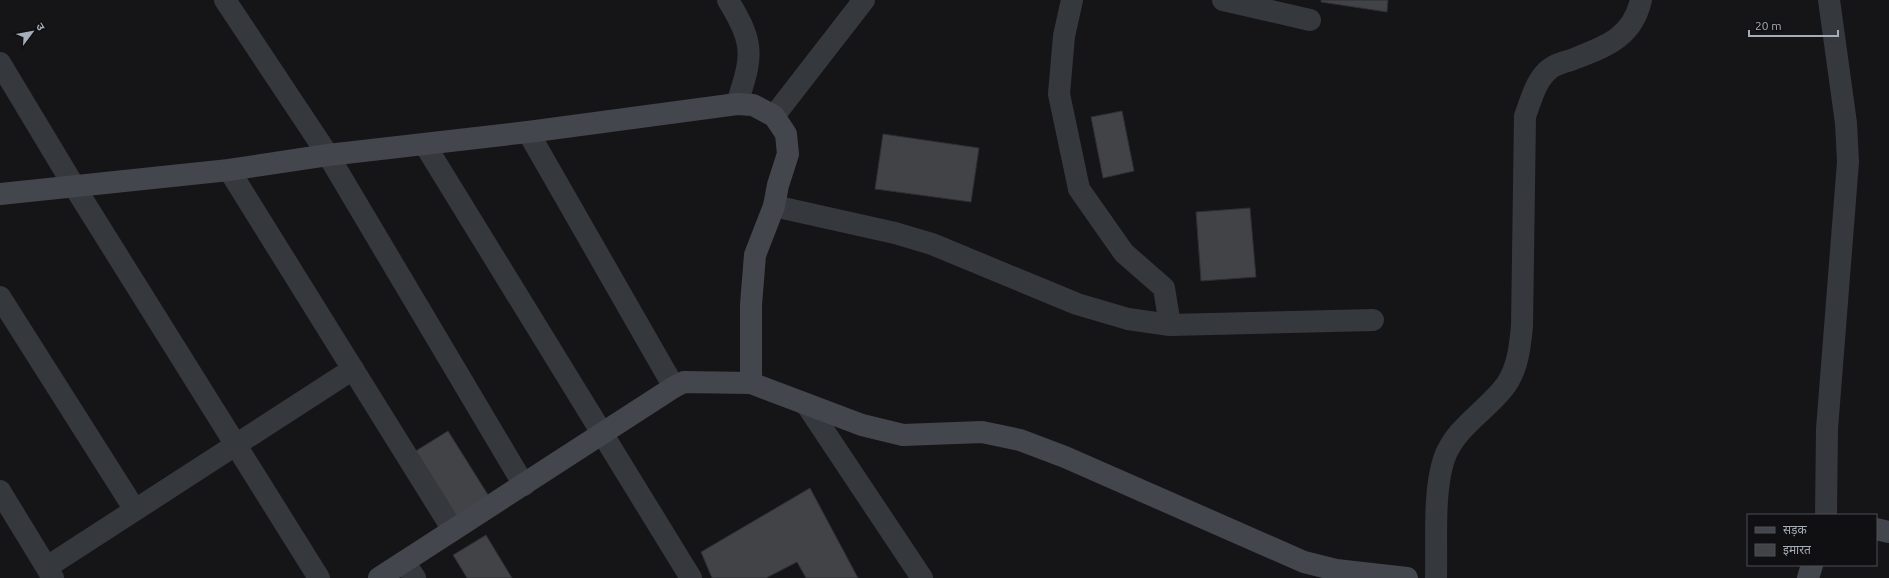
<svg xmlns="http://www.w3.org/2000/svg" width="1889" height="578" font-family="Ubuntu,'Noto Sans Devanagari',sans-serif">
	<rect width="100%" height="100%" fill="#151517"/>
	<g fill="#414347" stroke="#2f2f33">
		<polygon points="1321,0 1388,0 1387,12 1321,2"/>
		<polygon points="1122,111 1134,171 1103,178 1091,117"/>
		<polygon points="883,134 979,148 971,202 875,189"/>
		<polygon points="1250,208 1256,277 1201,281 1196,212"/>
		<polygon points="448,431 490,498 456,519 414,452"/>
		<polygon points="810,488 858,578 806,578 797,562 766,578 712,578 701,552"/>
		<polygon points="486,535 512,578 467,578 453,555"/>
	</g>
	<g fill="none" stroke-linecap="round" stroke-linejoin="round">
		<g stroke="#35383c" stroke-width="22">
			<polyline points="225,0 328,155 524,485"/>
			<path d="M728 0C736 14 746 30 748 46 751 65 742 86 737 104"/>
			<polyline points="1072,0 1064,36 1059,94 1079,189 1124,253 1164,288 1170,325"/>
			<polyline points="1223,0 1310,20"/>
			<polyline points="0,63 74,186 319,578"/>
			<polyline points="774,116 864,0"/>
			<polyline points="528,132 674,387"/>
			<polyline points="425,145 691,578"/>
			<polyline points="229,170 453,530"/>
			<polyline points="774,206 895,233 932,244 1077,304 1128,319 1170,325 1373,320"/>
			<polyline points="0,297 135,510"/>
			<polyline points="806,404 922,578"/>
			<polyline points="0,491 53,578"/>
			<polyline points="1826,515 1827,429 1848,162 1846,123 1829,0"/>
			<polyline points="404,562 415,578"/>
			<polyline points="47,567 353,369"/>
			<path d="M1436 578C1437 543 1433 492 1444 459 1455 427 1487 411 1506 385 1518 367 1520 347 1522 326L1525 116C1531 101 1536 78 1551 68 1556 64 1564 62 1571 60 1604 47 1632 39 1641 0"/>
		</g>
		<g stroke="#43474d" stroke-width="22">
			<polyline points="0,194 229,170 328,155 528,132 737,104 753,105 774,116 786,134 788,154 778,185 774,206 755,255 751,305 751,383"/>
			<polyline points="1876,529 1889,532"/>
			<polyline points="379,578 674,387 684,382 751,383 862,425 903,435 982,432 1020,440 1065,457 1304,562 1336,570 1407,578"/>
			<polyline points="1808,578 1812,565"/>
		</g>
	</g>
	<rect x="1747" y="514" width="130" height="52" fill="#101012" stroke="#4c4f54"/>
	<rect x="1755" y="527" width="20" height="6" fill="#43474d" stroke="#4c4f54"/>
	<text x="1783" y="534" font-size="12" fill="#a5aeb8">सड़क</text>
	<rect x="1755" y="544" width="20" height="12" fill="#414347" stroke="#4c4f54"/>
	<text x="1783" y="554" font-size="12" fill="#a5aeb8">इमारत</text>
	<g transform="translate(32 32) rotate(58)" stroke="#101012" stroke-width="3" paint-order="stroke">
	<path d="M0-3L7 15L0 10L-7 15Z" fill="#a5aeb8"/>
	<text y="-6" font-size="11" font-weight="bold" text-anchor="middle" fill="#a5aeb8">उ</text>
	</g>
	<path d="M1749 30v6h89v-6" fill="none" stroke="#a5aeb8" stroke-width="2"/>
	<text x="1755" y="30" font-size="12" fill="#a5aeb8" stroke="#101012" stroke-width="3" paint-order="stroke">20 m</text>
</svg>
